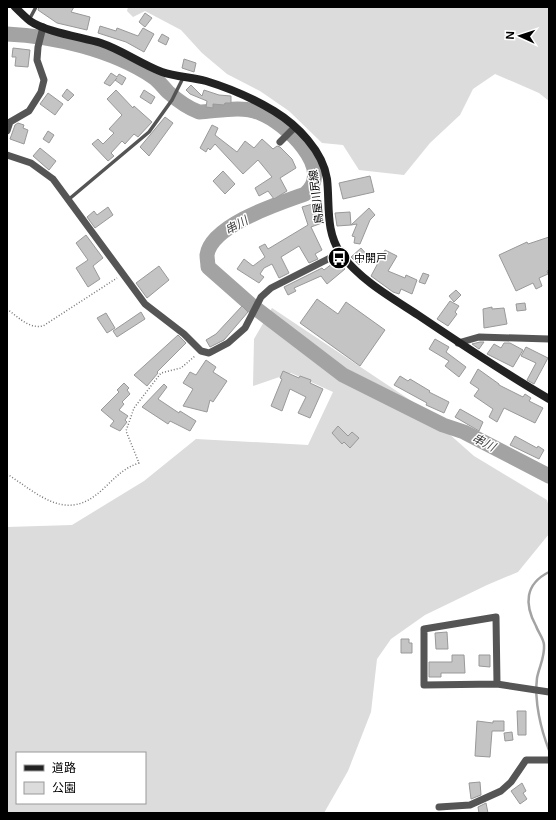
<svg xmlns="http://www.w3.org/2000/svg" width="556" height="820" font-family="Inter,'Noto Sans JP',sans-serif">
	<rect width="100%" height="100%" fill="#fff"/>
	<g fill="#dcdcdc" fill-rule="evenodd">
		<polygon points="128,7 549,7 549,101 539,93 495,74 473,89 460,115 430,143 404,175 359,170 343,145 322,143 289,111 260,91 227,74 202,53 181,30 145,11 133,17 127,11"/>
		<path d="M272 308 413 402 474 456 547 500 549 507V534L518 572 487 585 425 615 391 639 377 659 371 712 348 771 324 813H7V527L72 525 144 481 196 439 308 445 333 392 291 373 253 386 254 339ZM17 753H145V803H17Z"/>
	</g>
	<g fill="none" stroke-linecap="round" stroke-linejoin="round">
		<path stroke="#a3a3a3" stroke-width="2.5" d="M549 572C525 584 524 604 536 626 538 632 544 639 544 645 545 657 539 667 537 678 534 701 541 730 549 750"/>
		<path stroke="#a3a3a3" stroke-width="15" d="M7 34C54 36 113 50 153 77 159 81 163 87 168 92 177 100 188 108 199 112 218 111 242 105 260 113 284 122 336 169 305 194 280 203 211 225 207 255 207 258 208 264 208 267L250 304 343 375 443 425 464 432 549 476"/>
	</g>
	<g fill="#c4c4c4" stroke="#999">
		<polygon points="39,7 74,7 71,12 90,17 87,30 57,23 38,10"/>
		<polygon points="145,13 152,18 145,27 139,22"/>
		<polygon points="100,26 116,31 117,28 138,36 143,28 154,34 144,52 126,42 98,33"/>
		<polygon points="162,34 169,38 166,45 158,41"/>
		<polygon points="13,48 30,50 28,67 15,66 16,57 12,57"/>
		<polygon points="184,59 196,63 194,72 182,68"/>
		<polygon points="111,73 117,77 119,74 126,78 122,85 115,80 117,78 110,86 104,83"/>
		<polygon points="191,85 202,96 204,90 219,95 231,96 231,103 225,103 224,105 213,104 213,108 206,107 207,101 190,94 186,90"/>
		<polygon points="67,89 74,95 68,101 62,96"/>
		<polygon points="116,90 133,108 134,106 152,122 138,137 134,134 125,144 122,141 111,153 114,156 108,161 92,144 98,139 103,144 114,133 109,129 122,115 107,99"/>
		<polygon points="144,90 155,97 151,104 140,97"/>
		<polygon points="48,93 63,104 55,115 40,104"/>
		<polygon points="165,117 173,123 149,156 140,147"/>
		<polygon points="18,123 24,125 23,128 28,130 24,144 10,139 15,125"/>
		<polygon points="212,125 218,128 215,135 237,152 245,141 254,148 262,139 273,149 277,146 280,147 292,159 296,168 280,178 287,191 274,199 268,191 259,196 255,188 272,177 258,160 243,174 215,144 210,150 208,148 206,152 200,148"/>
		<polygon points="48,131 54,135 49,143 43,139"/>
		<polygon points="40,148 56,161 49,170 33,156"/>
		<polygon points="223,171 235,184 225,194 213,181"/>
		<polygon points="370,176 374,192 343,199 339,183"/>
		<polygon points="316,203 322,223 311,227 322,250 315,254 318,259 309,263 299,246 281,257 289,273 279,278 272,264 264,268 260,274 264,277 259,283 237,269 244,259 253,266 265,257 259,247 265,244 268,249 308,225 302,207"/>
		<polygon points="108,207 113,215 95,228 87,217 94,211 97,215"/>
		<polygon points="369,208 375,215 370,220 360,244 354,243 355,237 352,236 357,224 351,225"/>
		<polygon points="350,212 351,225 337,226 335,213"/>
		<polygon points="86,235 103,258 93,266 100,279 88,287 76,268 88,260 76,243"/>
		<polygon points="549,237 549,270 547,271 548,274 539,278 542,286 536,289 533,283 516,291 499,255 527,242 528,244"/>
		<polygon points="361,248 368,256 359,265 351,257"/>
		<polygon points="385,250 397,256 388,271 405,278 406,275 417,280 412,294 401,289 399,294 393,292 371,276"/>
		<polygon points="337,260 345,269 327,284 321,276 294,288 296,291 288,295 284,287 322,268 324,270"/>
		<polygon points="159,266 169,280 147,298 136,283"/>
		<polygon points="423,273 429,275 425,284 419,282"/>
		<polygon points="456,290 461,295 454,302 449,296"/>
		<polygon points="317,299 338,314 346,302 385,330 360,366 300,323"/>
		<polygon points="450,301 459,306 455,312 457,314 448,326 437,319"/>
		<polygon points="525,303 526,310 517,311 516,304"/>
		<polygon points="242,306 248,312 224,340 210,347 206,340 216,334"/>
		<polygon points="492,307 492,309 504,308 507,324 484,328 483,309"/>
		<polygon points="141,312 145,319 117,337 113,331"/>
		<polygon points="106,313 115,328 107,333 97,318"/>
		<polygon points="178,335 186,343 157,372 158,373 147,386 134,375"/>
		<polygon points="435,339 449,347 446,352 466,367 459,377 445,366 449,361 429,349"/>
		<polygon points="480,342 484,342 479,349 472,344"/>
		<polygon points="504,343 510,343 523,350 513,367 487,354 494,344 501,348"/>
		<polygon points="526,347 548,358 534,384 527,380 536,363 521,356"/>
		<polygon points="206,360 216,367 213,372 227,381 213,402 210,400 207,412 183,406 193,389 183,383 190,372 196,375"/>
		<polygon points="478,369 499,384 499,385 523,397 525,394 531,398 529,401 543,408 535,423 504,408 497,422 489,417 493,409 474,396 479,389 470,383"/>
		<polygon points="283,371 299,378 300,376 311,380 310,383 323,389 310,418 298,413 306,397 290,389 282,411 271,406 282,379 280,378"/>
		<polygon points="400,376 408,381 410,379 430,391 429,392 449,402 444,413 426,405 427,403 394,385"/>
		<polygon points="124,383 129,388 127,390 130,394 122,402 124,404 119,410 128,416 125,420 127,422 120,431 110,426 114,421 101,410 119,392 117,390"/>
		<polygon points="164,384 167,387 158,399 179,413 180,411 196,421 190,431 170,421 168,424 142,407"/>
		<polygon points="460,409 483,422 479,431 455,417"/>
		<polygon points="338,426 348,436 352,432 359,438 350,448 344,442 342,444 332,433"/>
		<polygon points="515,436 537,448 538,446 544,450 539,459 510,445"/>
		<polygon points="447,632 448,649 436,649 435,633"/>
		<polygon points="401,639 409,639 409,643 412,643 412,653 401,653"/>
		<polygon points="452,655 464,655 465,673 441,673 441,677 429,677 429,662 452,662"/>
		<polygon points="479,655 490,655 490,667 479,666"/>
		<polygon points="517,711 526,711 526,735 518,735"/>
		<polygon points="477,721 493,723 493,721 504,721 504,731 492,731 490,757 475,756"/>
		<polygon points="512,732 513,740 505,741 504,733"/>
		<polygon points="480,782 481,795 471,799 469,783"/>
		<polygon points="522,783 526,791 523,793 527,799 520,804 511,791"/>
		<polygon points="486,803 488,813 479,813 478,807"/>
	</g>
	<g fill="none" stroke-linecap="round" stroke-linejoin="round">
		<g stroke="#777" stroke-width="1.5" stroke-dasharray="1 2" stroke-linecap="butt">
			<path d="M7 309C18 317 29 329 43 326L117 278"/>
			<path d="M7 474C40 495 66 523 102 490 114 479 123 468 139 463L126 431 134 408 161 373 181 368 195 356"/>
		</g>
		<g stroke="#555" stroke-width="3.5">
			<polyline points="29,20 36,7"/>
			<polyline points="68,200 149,132 172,100 183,78"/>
		</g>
		<g stroke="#555" stroke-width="7">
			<polyline points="7,131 10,122 29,111 41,92 44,80 37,60 38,47 43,27"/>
			<polyline points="280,142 295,127"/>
			<polyline points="7,155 31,163 53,179 145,304 184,334 201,351 209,353 228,343 245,328 261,297 271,288 340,253"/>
			<polyline points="458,343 479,337 549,339"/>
			<polyline points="497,684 496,617 424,629 424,685 497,684 549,692"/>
			<polyline points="439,807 470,805 501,791 511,782 526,760 549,760"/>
		</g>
		<path stroke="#222" stroke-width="8" d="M15 7C20 12 25 17 30 21 46 32 81 37 101 43 122 50 141 64 162 72 176 77 192 77 206 81 229 88 254 99 274 111 297 125 323 151 327 179 330 205 325 231 341 254 360 280 392 298 418 315 461 344 504 373 549 399"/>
	</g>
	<defs>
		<g id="bus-disc" transform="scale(1.15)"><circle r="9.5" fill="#000" stroke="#fff"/><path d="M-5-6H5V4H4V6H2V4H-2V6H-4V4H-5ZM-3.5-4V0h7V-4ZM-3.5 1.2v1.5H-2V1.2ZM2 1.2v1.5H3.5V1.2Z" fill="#fff"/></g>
	</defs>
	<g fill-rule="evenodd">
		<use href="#bus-disc" x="339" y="258"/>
	</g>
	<g text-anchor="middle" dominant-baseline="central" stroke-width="3" stroke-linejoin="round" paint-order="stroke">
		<g font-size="11" fill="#000" stroke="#fff">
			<text transform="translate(316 197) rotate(-97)">鳥屋川尻線</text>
		</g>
		<g font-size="11" fill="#000" stroke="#fff" text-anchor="start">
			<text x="354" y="258">中開戸</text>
		</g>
		<g font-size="12" font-style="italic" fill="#444" stroke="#fff">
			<text transform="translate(236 225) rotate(-29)">串川</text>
			<text transform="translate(484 442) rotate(27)">串川</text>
		</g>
	</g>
	<rect width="556" height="820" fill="none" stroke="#000000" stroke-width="16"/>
	<rect x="16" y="752" width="130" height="52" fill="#ffffff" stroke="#999999"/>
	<rect x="24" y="765" width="20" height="6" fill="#222222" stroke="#999999"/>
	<text x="52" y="772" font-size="12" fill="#000000">道路</text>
	<rect x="24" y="782" width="20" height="12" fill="#dcdcdc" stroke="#999999"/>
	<text x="52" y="792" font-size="12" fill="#000000">公園</text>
	<g transform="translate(520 36) rotate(273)" stroke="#ffffff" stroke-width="3" paint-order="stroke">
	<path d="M0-3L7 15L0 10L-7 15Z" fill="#000000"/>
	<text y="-6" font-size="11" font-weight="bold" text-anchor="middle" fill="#000000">N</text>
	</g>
</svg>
